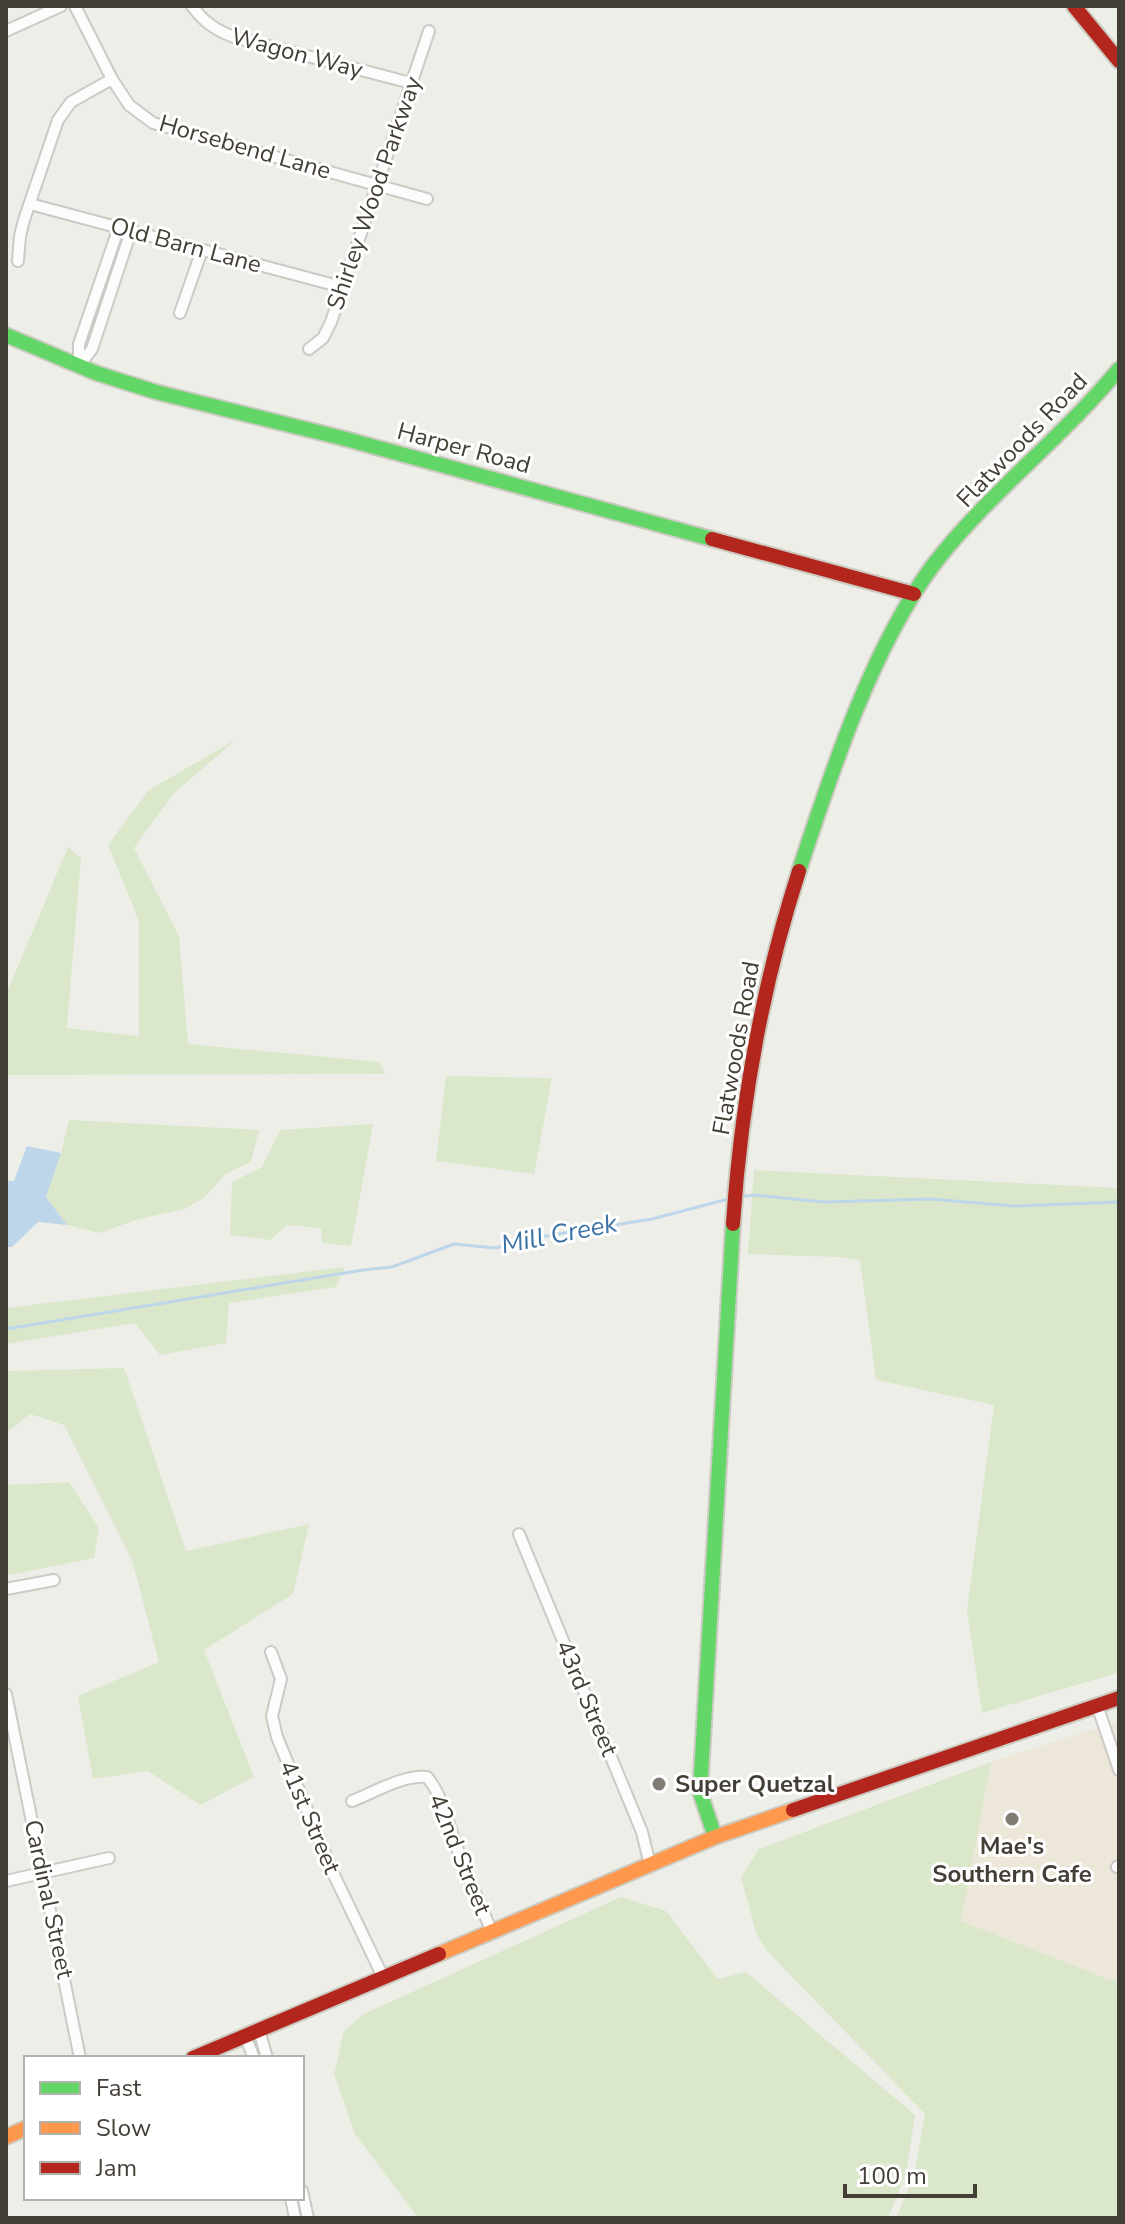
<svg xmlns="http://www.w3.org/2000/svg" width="1125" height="2224" font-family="'Nunito Sans',sans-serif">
	<rect width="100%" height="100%" fill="#eeeee9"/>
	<polygon fill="#ede7da" points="1119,1721 1119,1980 1110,1980 961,1921 991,1762"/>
	<g fill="#dae7cb">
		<polygon points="237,739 174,793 134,848 179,936 188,1044 380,1062 385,1074 6,1075 6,995 68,847 81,858 67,1028 139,1036 139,921 108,845 149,790"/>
		<polygon points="446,1076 552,1078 534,1174 436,1161"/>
		<polygon points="69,1120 259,1130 251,1162 226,1174 205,1197 185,1209 139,1219 99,1233 67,1225 46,1197 61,1153"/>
		<polygon points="373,1124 351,1246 322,1243 321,1228 287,1225 270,1240 230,1235 232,1182 262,1167 280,1130"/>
		<polygon points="754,1170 1119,1188 1117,1673 982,1713 967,1610 994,1405 876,1380 860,1260 839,1257 748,1254"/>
		<polygon points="345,1267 336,1287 229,1303 226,1343 160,1355 135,1323 6,1344 6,1308"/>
		<polygon points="124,1368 186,1551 309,1524 293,1594 204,1650 254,1777 200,1805 148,1771 93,1779 78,1696 159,1662 132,1560 64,1425 30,1414 6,1433 6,1371"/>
		<polygon points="69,1482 99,1528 94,1558 9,1575 6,1570 6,1485"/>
		<polygon points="991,1762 961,1921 1110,1980 1119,1980 1119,2218 896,2218 914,2176 925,2114 767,1951 756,1933 741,1877 759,1849"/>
		<polygon points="621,1897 666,1911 718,1979 746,1972 915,2115 906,2174 888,2218 418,2218 355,2134 334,2074 344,2031 364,2014"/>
	</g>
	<polygon fill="#bdd6e9" points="27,1146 61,1153 46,1197 67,1225 38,1222 12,1247 6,1247 6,1181 14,1181"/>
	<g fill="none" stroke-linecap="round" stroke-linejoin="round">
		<g stroke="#bdd6e9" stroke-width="3">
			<polyline points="740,1197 754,1195 823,1202 931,1199 1013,1206 1119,1202"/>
			<polyline points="6,1329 363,1270 392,1267 454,1244 495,1248 540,1237 652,1219 728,1199"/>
		</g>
		<g stroke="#cbcac5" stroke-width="14">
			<g id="street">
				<polyline points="75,6 112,79 129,105 153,123 427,199"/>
				<path d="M192 6C204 22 215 30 234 37L411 83"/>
				<polyline points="6,31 61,6"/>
				<polyline points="30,204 342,287"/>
				<polyline points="119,227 79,344 79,366 92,349 131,231"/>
				<polyline points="18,261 20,236 24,220 58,120 71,102 112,79"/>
				<polyline points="180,313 202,250"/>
				<polyline points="309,349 323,338 331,322 429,31"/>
				<polyline points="519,1534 642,1832 650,1865"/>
				<polyline points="6,1589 54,1580"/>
				<polyline points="271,1652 281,1679 272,1716 277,1737 334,1875 383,1977"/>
				<polyline points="6,1694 80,2058"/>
				<polyline points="1097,1705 1119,1770"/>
				<path d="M352 1801C375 1792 402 1775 427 1777 443 1796 448 1823 456 1845 467 1875 480 1904 492 1932"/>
				<polyline points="1117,1867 1119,1866"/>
				<polyline points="6,1881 109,1858"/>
				<polyline points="259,2030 267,2058"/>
				<polyline points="245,2036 254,2058"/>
				<polyline points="302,2191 308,2218"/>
				<polyline points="291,2198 295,2218"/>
			</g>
		</g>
		<g stroke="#cccbc1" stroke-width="18">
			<g id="fast">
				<polyline points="6,335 96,373 156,392 342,438 712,539"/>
				<path d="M799 871C831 773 872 647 934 564 989 493 1062 438 1119 369"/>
				<polyline points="715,1837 700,1792 733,1224"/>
			</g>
		</g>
		<g stroke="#cccbc1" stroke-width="18">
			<g id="slow">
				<polyline points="439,1954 715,1837 793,1810"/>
				<polyline points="6,2137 26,2128"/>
			</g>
		</g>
		<g stroke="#cccbc1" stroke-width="18">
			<g id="jam">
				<polyline points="1074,6 1119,61"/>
				<polyline points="712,539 914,594"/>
				<path d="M733 1224C741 1104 762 986 799 871"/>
				<polyline points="793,1810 1119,1698"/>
				<polyline points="193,2058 439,1954"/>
			</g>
		</g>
		<use href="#street" stroke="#fcfcfc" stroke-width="10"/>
		<use href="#fast" stroke="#63d668" stroke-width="14"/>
		<use href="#slow" stroke="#ff974d" stroke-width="14"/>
		<use href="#jam" stroke="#b3261e" stroke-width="14"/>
	</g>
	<g fill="#807c75" stroke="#fff" stroke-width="3">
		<circle cx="659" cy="1784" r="8"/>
		<circle cx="1012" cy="1819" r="8"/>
	</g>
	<g text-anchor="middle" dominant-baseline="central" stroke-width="6" stroke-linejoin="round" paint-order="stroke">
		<g font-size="24" fill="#443f36" stroke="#fff">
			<text transform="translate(297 53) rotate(15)">Wagon Way</text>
			<text transform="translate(245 147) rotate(16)">Horsebend Lane</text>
			<text transform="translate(374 193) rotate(-71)">Shirley Wood Parkway</text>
			<text transform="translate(186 245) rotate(15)">Old Barn Lane</text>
			<text transform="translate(1022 440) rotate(-46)">Flatwoods Road</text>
			<text transform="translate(464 448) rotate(15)">Harper Road</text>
			<text transform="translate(736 1048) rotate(-80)">Flatwoods Road</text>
			<text transform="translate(587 1698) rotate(67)">43rd Street</text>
			<text transform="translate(310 1817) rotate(67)">41st Street</text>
			<text transform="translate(460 1854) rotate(68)">42nd Street</text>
			<text transform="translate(49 1899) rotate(78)">Cardinal Street</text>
		</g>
		<g font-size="24" font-weight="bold" fill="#443f36" stroke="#fff" text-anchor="start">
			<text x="675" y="1784">Super Quetzal</text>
			<text x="1012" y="1846" text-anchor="middle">Mae's<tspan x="1012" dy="28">Southern Cafe</tspan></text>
		</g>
		<g font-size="26" font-style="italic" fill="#3a72a5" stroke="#fff">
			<text transform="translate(559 1234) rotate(-11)">Mill Creek</text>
		</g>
	</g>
	<rect width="1125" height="2224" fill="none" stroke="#443f36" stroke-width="16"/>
	<rect x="24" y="2056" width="280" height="144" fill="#ffffff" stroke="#b4b2af" stroke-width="2"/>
	<rect x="40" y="2082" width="40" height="12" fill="#63d668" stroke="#b4b2af" stroke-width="2"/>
	<text x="96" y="2096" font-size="24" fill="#443f36">Fast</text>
	<rect x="40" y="2122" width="40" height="12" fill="#ff974d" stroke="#b4b2af" stroke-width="2"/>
	<text x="96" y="2136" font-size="24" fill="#443f36">Slow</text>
	<rect x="40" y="2162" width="40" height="12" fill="#b3261e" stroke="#b4b2af" stroke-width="2"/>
	<text x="96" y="2176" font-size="24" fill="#443f36">Jam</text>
	<path d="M845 2184v12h130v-12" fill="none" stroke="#443f36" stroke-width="4"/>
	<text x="857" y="2184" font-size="24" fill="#443f36" stroke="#ffffff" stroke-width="6" paint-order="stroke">100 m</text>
</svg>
